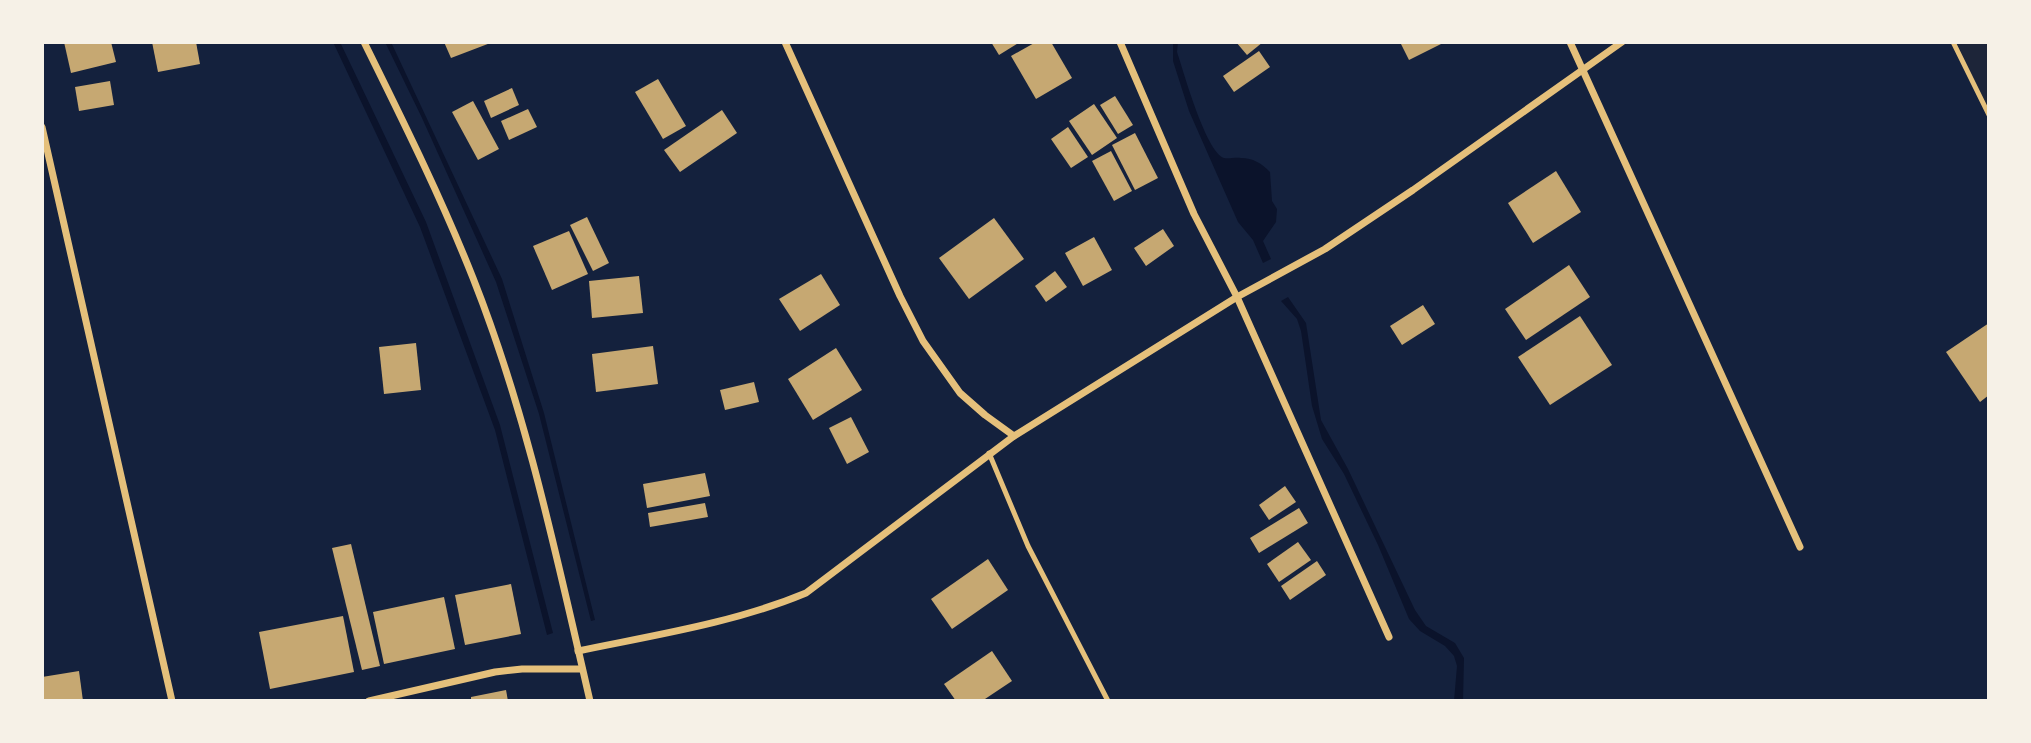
<svg xmlns="http://www.w3.org/2000/svg" width="2031" height="743" font-family="Figtree,sans-serif">
	<rect width="100%" height="100%" fill="#14213d"/>
	<polygon fill="#1d2539" points="1956,42 1989,42 1989,110"/>
	<g fill="#0b132b">
		<polygon points="333,42 340,42 426,222 500,425 553,633 547,635 495,430 420,227"/>
		<polygon points="385,42 391,42 502,279 544,413 595,620 591,621 539,414 496,282 422,118"/>
		<path d="M1173 42H1178L1177 52C1184 73 1206 152 1224 158 1229 159 1235 157 1241 158 1253 158 1261 163 1270 172L1272 201 1277 209 1276 222 1263 241 1271 259 1263 263 1253 240 1238 222 1189 111 1173 61Z"/>
		<polygon points="1288,297 1306,323 1321,420 1348,469 1415,610 1426,626 1455,643 1464,658 1463,701 1454,701 1457,666 1454,656 1445,646 1420,631 1409,619 1378,545 1344,474 1322,439 1312,406 1301,331 1297,319 1281,301"/>
	</g>
	<g fill="#c6a872">
		<polygon points="64,42 111,42 116,62 71,73"/>
		<polygon points="152,42 196,42 200,64 158,72"/>
		<polygon points="444,42 493,42 451,58"/>
		<polygon points="991,42 1020,42 999,55"/>
		<polygon points="1036,42 1051,42 1072,78 1036,99 1011,56"/>
		<polygon points="1236,42 1263,42 1247,55"/>
		<polygon points="1400,42 1440,42 1441,44 1409,60"/>
		<polygon points="1259,51 1270,67 1234,92 1223,76"/>
		<polygon points="658,79 686,126 663,139 635,92"/>
		<polygon points="110,81 114,105 79,111 75,87"/>
		<polygon points="512,88 519,105 491,118 484,101"/>
		<polygon points="1115,96 1133,125 1118,134 1100,105"/>
		<polygon points="473,101 499,149 478,160 452,112"/>
		<polygon points="1094,104 1117,138 1092,155 1069,121"/>
		<polygon points="528,109 537,127 509,140 501,121"/>
		<polygon points="722,110 737,133 680,172 664,150"/>
		<polygon points="1068,127 1088,157 1071,168 1051,139"/>
		<polygon points="1135,133 1158,178 1135,190 1112,145"/>
		<polygon points="1111,151 1132,191 1114,201 1092,161"/>
		<polygon points="1556,171 1581,212 1533,243 1508,203"/>
		<polygon points="587,217 609,263 593,271 570,225"/>
		<polygon points="994,218 1024,259 969,299 939,258"/>
		<polygon points="1163,229 1174,246 1146,266 1134,248"/>
		<polygon points="569,231 588,274 552,290 533,246"/>
		<polygon points="1094,237 1112,270 1083,286 1065,253"/>
		<polygon points="1569,265 1590,297 1526,340 1505,309"/>
		<polygon points="1055,271 1067,287 1046,302 1035,286"/>
		<polygon points="821,274 840,305 800,331 779,299"/>
		<polygon points="639,276 643,313 592,318 589,281"/>
		<polygon points="1423,305 1435,324 1402,345 1390,326"/>
		<polygon points="1580,316 1612,365 1550,405 1518,357"/>
		<polygon points="1989,323 1989,395 1980,402 1946,352"/>
		<polygon points="416,343 421,390 384,394 379,347"/>
		<polygon points="653,346 658,384 596,392 592,354"/>
		<polygon points="836,348 862,390 813,420 788,379"/>
		<polygon points="754,382 759,402 725,410 720,390"/>
		<polygon points="851,417 869,452 847,464 829,428"/>
		<polygon points="705,473 710,496 647,508 643,484"/>
		<polygon points="1285,486 1296,502 1269,520 1259,505"/>
		<polygon points="705,503 708,517 650,527 648,513"/>
		<polygon points="1299,508 1308,523 1259,553 1250,538"/>
		<polygon points="1298,542 1311,560 1279,582 1267,564"/>
		<polygon points="351,544 380,666 362,670 332,548"/>
		<polygon points="988,559 1008,590 952,629 931,599"/>
		<polygon points="1317,561 1326,575 1290,600 1281,586"/>
		<polygon points="511,584 521,634 465,645 455,595"/>
		<polygon points="444,597 455,649 384,664 373,612"/>
		<polygon points="343,616 354,672 270,689 259,632"/>
		<polygon points="992,651 1012,681 982,701 956,701 944,684"/>
		<polygon points="79,671 83,701 42,701 42,677"/>
		<polygon points="506,690 508,701 471,701 471,697"/>
	</g>
	<g fill="none" stroke-linecap="round" stroke-linejoin="round">
		<g stroke="#e5c07b" stroke-width="5">
			<polyline points="1953,42 1989,115"/>
			<polyline points="989,453 1028,546 1108,701"/>
		</g>
		<g stroke="#e5c07b" stroke-width="7">
			<path d="M364 42C402 119 441 197 473 278 527 414 557 559 590 701"/>
			<polyline points="785,42 900,296 923,341 960,393 985,415 1014,436"/>
			<polyline points="1120,42 1194,214 1237,297 1389,637"/>
			<polyline points="1570,42 1800,547"/>
			<polyline points="42,127 172,701"/>
			<path d="M578 651C655 635 734 623 806 593L1014 436 1237 297 1325 249 1413 190 1622 42"/>
			<polyline points="369,701 495,672 522,669 582,669"/>
		</g>
	</g>
	<rect width="2031" height="743" fill="none" stroke="#f6f1e7" stroke-width="88"/>
</svg>
